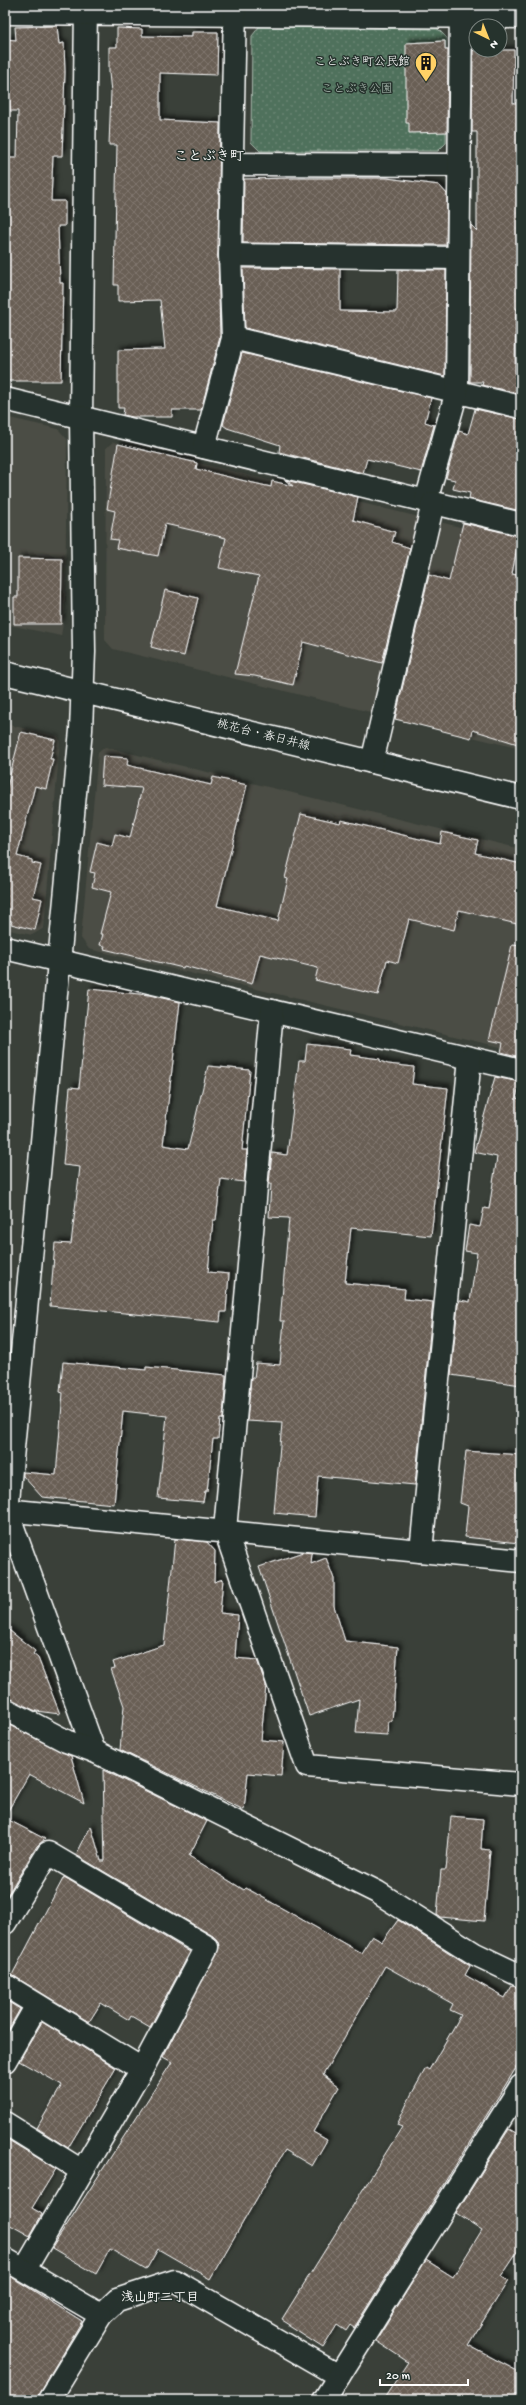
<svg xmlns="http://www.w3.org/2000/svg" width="526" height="2405" font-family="'Gochi Hand','Klee One',sans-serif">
	<defs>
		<pattern id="park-dots" width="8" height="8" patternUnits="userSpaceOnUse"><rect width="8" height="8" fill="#50715b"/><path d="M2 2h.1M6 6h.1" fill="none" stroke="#6a8674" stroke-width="1.8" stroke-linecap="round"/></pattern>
		<pattern id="building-cross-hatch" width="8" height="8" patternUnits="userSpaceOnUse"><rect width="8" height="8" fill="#695e54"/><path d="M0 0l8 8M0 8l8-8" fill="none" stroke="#80766e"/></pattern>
		<filter id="shadow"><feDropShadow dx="3.5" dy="-3.5" stdDeviation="2" flood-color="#0009"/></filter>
	</defs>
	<rect width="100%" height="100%" fill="#3a4039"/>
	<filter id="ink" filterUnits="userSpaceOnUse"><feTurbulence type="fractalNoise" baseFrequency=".025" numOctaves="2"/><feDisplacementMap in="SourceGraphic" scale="8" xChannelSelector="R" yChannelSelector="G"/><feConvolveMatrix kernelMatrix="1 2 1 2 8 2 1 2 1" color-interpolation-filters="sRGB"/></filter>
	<g filter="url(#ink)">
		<g fill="#4c4d45">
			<polygon points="5,417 58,429 67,439 65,609 61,636 5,624"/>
			<polygon points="113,442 521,542 521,749 113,649 105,640 106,448"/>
			<polygon points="5,724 58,736 60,741 44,928 32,935 5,929"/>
			<polygon points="105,747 521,849 521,1052 89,949 81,938 98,753"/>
		</g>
		<polygon fill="url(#park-dots)" stroke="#a8b8ad" points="259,27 438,29 447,38 446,143 438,151 260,151 251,142 252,36"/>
		<g fill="url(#building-cross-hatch)" stroke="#fff" filter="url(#shadow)">
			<polygon points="57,26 59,44 64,43 65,72 62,156 53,156 51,201 65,201 65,226 58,226 60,283 63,283 61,381 5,381 6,158 17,158 18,111 10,111 9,82 5,81 5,39 16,40 15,27"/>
			<polygon points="117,28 142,29 142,36 192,37 192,32 218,32 217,75 160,73 160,120 220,123 218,255 220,337 201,410 172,410 172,417 133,417 123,415 124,408 118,408 118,350 165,349 160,300 118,301 118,285 114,285 117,145 109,145 111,92 109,73 109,47 117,47"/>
			<polygon points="445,41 445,50 448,50 447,132 409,133 409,123 406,123 406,43"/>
			<polygon points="473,50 514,50 513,103 520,103 519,173 521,173 521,309 516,309 515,374 521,374 521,394 482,385 483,382 470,382 471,225 477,231 477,132 472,132"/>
			<polygon points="292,178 387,178 439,185 447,194 446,245 243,243 244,179"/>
			<polygon points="243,268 340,269 340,311 397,312 398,270 446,270 445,376 245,328"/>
			<polygon points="242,353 431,398 425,422 434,425 421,472 367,459 363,473 279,452 280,445 227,428 223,425"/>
			<polygon points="475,409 521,419 521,511 469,499 470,493 453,489 455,480 446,478 459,431 468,434"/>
			<polygon points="118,444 197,463 196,469 249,482 271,487 272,481 293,486 285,480 358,497 353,520 395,532 392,542 410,548 382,663 303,642 293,685 255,676 235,674 259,576 219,568 226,538 165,524 158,556 116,548 118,540 110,539 115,511 107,509"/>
			<polygon points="463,523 519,536 512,574 521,576 521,745 473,730 471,738 395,719 429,575 449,581"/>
			<polygon points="18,558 62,559 61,624 14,624 14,597 18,597"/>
			<polygon points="165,590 198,598 184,656 151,647"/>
			<polygon points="21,732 55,740 50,759 53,759 46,789 35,786 17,856 32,860 32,863 41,865 33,897 42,899 35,930 11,924 12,921 5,920 5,795"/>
			<polygon points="103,756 128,758 127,765 211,785 213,777 247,785 217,906 278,921 288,879 285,878 301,814 340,823 341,820 440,844 442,832 478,840 475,853 521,864 521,925 459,910 454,930 409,919 398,963 387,960 378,995 315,980 318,968 260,954 252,984 184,966 183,968 104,949 105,946 100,945 103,934 100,934 111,892 92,887 95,873 90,872 97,842 112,846 115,834 130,838 142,788 101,785"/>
			<polygon points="512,945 521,946 521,1057 501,1052 503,1043 489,1040"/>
			<polygon points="89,989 149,995 180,1002 163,1145 188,1149 208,1066 250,1070 242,1150 247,1150 244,1182 221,1179 216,1220 213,1220 208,1272 229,1274 226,1312 221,1312 220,1322 50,1306 55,1243 71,1244 80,1167 63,1165 70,1087 79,1088"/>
			<polygon points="307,1044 351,1049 350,1055 380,1059 380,1061 388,1064 414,1067 412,1084 448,1088 431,1236 351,1228 345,1283 405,1289 404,1299 433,1302 415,1485 318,1476 315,1517 274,1513 282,1423 247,1421 251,1378 254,1378 256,1363 280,1365 284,1321 280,1321 289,1218 269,1217 271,1184 269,1184 272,1153 287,1155 299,1061 305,1061"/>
			<polygon points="495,1077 520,1082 516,1098 521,1099 521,1385 451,1375 458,1305 460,1300 470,1302 477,1253 465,1251 469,1225 480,1227 484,1208 489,1209 497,1157 474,1152"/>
			<polygon points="63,1362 146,1370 146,1367 226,1375 223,1419 220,1419 218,1439 213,1439 207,1491 205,1491 203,1502 158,1498 167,1416 123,1411 114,1504 42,1497 23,1476 23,1472 56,1475 63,1393 60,1392"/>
			<polygon points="466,1451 521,1455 519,1543 465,1537 468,1506 460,1503"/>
			<polygon points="175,1539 207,1542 215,1551 214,1582 223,1579 220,1613 238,1615 235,1658 257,1660 266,1685 261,1740 284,1742 281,1776 248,1773 244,1810 120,1750 124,1706 111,1669 115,1668 113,1662 164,1645"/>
			<polygon points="303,1552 312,1553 311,1564 326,1558 334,1579 334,1606 345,1641 398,1647 392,1721 388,1721 387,1735 356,1733 359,1699 309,1716 259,1567"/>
			<polygon points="5,1627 35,1651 33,1654 38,1658 60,1714 36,1711 5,1697"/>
			<polygon points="5,1723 71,1756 84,1803 29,1774 5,1816"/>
			<polygon points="103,1770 207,1821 189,1856 244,1890 246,1888 361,1953 372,1936 382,1942 398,1920 470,1966 465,1975 505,1998 512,1986 521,1988 521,2060 354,2328 350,2325 346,2331 337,2325 323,2348 289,2326 290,2324 282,2319 402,2127 397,2125 411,2095 426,2068 429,2070 461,2015 450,2010 453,2004 385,1966 323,2075 339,2087 313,2132 327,2140 312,2166 285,2150 210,2279 158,2249 146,2270 110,2249 96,2274 52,2248 172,2062 163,2057 219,1947 213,1936 76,1855 91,1826 101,1861 105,1861"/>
			<polygon points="451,1816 483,1819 481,1849 490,1850 484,1921 440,1917 437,1915 441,1870 446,1870"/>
			<polygon points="5,1818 45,1839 37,1846 5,1899"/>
			<polygon points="64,1877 190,1952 150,2027 131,2016 129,2020 101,2003 89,2022 12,1975"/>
			<polygon points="5,2000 20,2009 5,2036"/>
			<polygon points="42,2022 116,2068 68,2148 37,2128 62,2085 19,2061"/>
			<polygon points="509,2129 521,2136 521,2247 501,2277 508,2281 468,2345 521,2373 521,2400 383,2400 408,2362 376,2341 426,2260 453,2277 482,2230 456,2213"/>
			<polygon points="5,2138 56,2169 32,2208 42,2214 30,2236 5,2222"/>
			<polygon points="5,2273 82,2321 35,2400 5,2400"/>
		</g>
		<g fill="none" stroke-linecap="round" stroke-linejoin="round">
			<g stroke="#fff" stroke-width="25">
				<g id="minor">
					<polyline points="86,5 81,418 84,652 81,730 7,1511 94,1751"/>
					<polyline points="5,13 521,17"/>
					<polyline points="232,164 458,165"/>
					<polyline points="230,255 458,258"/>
					<polyline points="233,338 521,407"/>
					<polyline points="5,399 521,524"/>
					<polyline points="204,447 233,338 230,255 235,5"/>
					<polyline points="426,501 457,391 461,5"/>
					<polyline points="5,673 521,798"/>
					<polyline points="372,762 433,503"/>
					<polyline points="5,948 521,1070"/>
					<polyline points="272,1011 225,1530 307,1766 521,1784"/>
					<polyline points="5,1510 521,1561"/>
					<polyline points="421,1551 470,1058"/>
					<polyline points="5,1709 66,1741 94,1751 377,1892 475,1954 521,1976"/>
					<polyline points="5,1923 48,1853 207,1947 142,2069 25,2269"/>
					<polyline points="5,1985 142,2069"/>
					<polyline points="5,2061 37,2005"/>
					<polyline points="5,2123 82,2171"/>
					<polyline points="5,2259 101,2315 117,2300 175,2281 339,2376"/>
					<polyline points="49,2400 101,2315"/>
					<polyline points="324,2400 521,2086"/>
				</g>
			</g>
			<use href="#minor" stroke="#26332d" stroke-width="22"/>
		</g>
	</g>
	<defs>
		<g id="building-pin" transform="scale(1.15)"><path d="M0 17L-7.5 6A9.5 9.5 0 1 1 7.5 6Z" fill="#ffd166" stroke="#26332d"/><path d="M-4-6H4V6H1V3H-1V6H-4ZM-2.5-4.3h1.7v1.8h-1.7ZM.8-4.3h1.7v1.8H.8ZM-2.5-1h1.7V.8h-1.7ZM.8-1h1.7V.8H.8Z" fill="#111"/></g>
	</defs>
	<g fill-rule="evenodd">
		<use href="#building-pin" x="426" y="63"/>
	</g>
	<g text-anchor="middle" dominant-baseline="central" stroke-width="3" stroke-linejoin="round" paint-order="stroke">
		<g font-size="12" fill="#fff" stroke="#26332d" text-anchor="end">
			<text x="410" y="63">ことぶき町公民館</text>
		</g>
		<g font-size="12" fill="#b0bfb5" stroke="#26332d">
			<text x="357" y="90">ことぶき公園</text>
		</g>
		<g font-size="12" fill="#fff" stroke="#26332d">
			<text transform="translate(263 736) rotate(14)">桃花台・春日井線</text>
		</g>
		<g font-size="13" font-weight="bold" fill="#fff" stroke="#26332d">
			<text x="160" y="2298">浅山町二丁目</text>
		</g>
		<g font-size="14" font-weight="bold" fill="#fff" stroke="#26332d">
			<text x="209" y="157">ことぶき町</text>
		</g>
	</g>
	<rect width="526" height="2405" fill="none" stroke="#26332d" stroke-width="20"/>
	<rect x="10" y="10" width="506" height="2385" fill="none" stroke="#fff" stroke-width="1.5" filter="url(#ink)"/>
	<g transform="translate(488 38) rotate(137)"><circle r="19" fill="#26332d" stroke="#7d8581"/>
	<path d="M0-3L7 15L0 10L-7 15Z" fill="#ffd166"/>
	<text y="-6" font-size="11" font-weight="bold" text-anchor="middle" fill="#ffffff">N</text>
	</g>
	<path d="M380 2379v6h88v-6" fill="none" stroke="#ffffff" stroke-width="2"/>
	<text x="386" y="2379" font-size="12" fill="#ffffff" stroke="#26332d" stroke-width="3" paint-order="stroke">20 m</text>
</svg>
